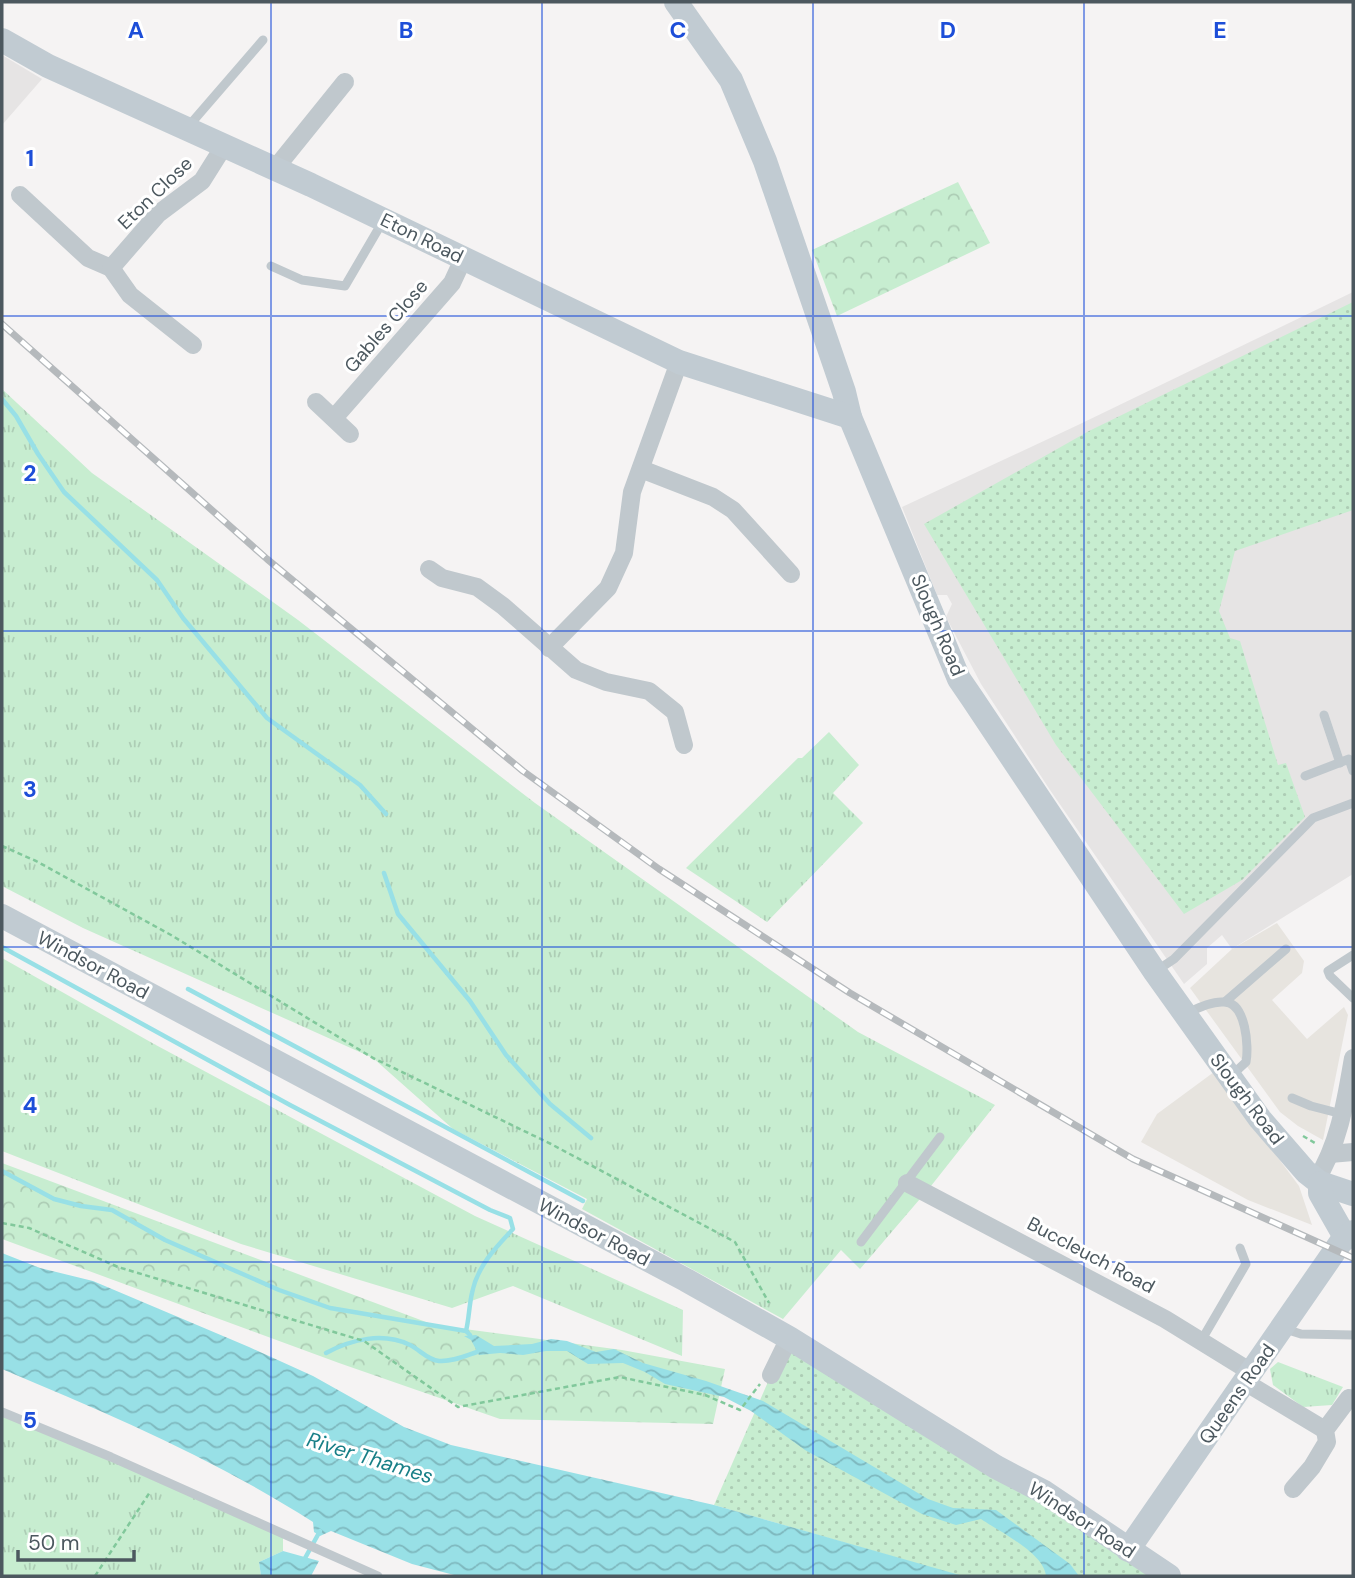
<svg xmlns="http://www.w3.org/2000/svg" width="1355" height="1578" font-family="'DM Sans',sans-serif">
	<defs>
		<pattern id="grass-tufts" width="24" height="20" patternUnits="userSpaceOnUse" patternTransform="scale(1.75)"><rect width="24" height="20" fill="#c7edd0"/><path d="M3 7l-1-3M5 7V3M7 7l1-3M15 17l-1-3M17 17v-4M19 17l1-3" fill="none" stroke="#adcdb5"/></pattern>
		<pattern id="forest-crowns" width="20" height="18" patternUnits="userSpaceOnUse" patternTransform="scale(1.75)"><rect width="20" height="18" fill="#c7edd0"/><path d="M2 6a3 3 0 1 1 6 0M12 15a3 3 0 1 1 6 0" fill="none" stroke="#adcdb5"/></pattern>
		<pattern id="park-dots" width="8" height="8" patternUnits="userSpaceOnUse" patternTransform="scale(1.75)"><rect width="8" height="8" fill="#c7edd0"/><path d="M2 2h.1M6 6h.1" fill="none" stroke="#adcdb5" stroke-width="1.8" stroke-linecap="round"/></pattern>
		<pattern id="water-waves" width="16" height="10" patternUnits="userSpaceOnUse" patternTransform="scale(1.75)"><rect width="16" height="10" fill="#98e0e6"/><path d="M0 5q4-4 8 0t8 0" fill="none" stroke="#7eb8be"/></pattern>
	</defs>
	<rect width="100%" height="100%" fill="#f5f3f3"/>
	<g fill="#e7e4df">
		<polygon points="1277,923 1304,961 1302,973 1272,1000 1307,1039 1344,1007 1348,1015 1323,1140 1298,1126 1280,1112 1190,988 1232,949"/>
		<polygon points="1214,1072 1299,1186 1312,1225 1248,1200 1141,1142 1157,1114"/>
	</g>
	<g fill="#e6e4e4">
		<polygon points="2,55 42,79 2,125"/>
		<polygon points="1353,292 1353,874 1232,949 1222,935 1207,948 1207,964 1184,984 1050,790 981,684 946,617 952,604 947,595 937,595 902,507 1078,425"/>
	</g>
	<g fill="url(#grass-tufts)">
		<polygon points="2,389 92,473 298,620 535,803 858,1032 995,1105 931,1186 860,1269 841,1250 783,1319 582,1209 587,1199 453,1129 373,1058 83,928 2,886"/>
		<polygon points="829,732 859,765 833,793 863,823 767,922 686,868 798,758 802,758"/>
		<polygon points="2,958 154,1044 475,1216 683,1310 682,1356 513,1286 452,1308 241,1244 2,1151"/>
		<polygon points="1278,1362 1343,1387 1332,1405 1303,1407 1273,1385 1270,1369"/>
		<polygon points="2,1414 283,1535 283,1551 259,1562 261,1576 2,1576"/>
	</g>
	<g fill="url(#forest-crowns)">
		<polygon points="958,182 990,243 837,316 812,250"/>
		<polygon points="2,1163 434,1325 622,1350 725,1369 713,1424 500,1419 339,1363 2,1239"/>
	</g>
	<g fill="url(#park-dots)">
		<polygon points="1353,302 1353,510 1235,551 1219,611 1230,638 1240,641 1278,765 1286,763 1305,817 1242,880 1184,914 1056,745 924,524 1089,431"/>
		<polygon points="789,1338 1166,1576 960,1576 714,1505 771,1375"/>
	</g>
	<g fill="url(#water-waves)">
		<path d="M2 1253 40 1268 93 1281 249 1347 313 1376 404 1427 451 1445 714 1505 963 1576H458L412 1564 331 1531 320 1536 314 1532 313 1522C213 1458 111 1415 2 1369Z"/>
		<path d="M476 1335 494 1346 532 1344 551 1339 567 1341 596 1352 614 1349 643 1363 706 1381 763 1401 928 1499 953 1508 996 1510 1070 1564 1079 1576H1046C1044 1553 1000 1532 981 1519L956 1525 922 1514 805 1450 751 1411 724 1397 665 1384 645 1372 623 1363 588 1364 567 1351H546L523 1355 500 1353 479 1355 471 1340 464 1336Z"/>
		<polygon points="283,1551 319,1561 311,1576 261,1576 259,1562"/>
	</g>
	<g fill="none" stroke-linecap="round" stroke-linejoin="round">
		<g stroke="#98e0e6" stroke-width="4.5">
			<polyline points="2,399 16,416 38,454 64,492 157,580 183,618 267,718 360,785 386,814"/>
			<polyline points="384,873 398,914 470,1001 506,1055 550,1104 591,1138"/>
			<path d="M2 947 290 1105 490 1210 510 1218 513 1229C495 1248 477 1267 472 1293 469 1306 469 1319 466 1331"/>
			<polyline points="188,989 583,1201"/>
			<polyline points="2,1171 54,1199 81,1206 112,1210 165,1240 279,1290 330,1308 466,1331 470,1335"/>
			<path d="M326 1353C352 1339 383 1332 410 1345 420 1350 428 1360 439 1361 452 1362 465 1356 477 1352"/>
			<polyline points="304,1560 320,1531"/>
		</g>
		<g stroke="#81c89b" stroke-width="2.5" stroke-dasharray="5 3.5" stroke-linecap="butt">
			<polyline points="2,846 36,861 171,935 373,1058 551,1144 735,1242 769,1303"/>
			<polyline points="1303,1136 1315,1143"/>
			<polyline points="2,1223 29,1228 118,1267 364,1341 458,1407 620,1377 705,1395 740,1410 760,1384"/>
			<polyline points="95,1576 150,1492"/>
		</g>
		<g stroke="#c0c8cd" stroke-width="9">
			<polyline points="187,128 263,40"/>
			<polyline points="271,266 302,280 345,286 383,221"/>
			<polyline points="1324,715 1340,763"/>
			<polyline points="1305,776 1349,759 1353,771"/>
			<polyline points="1353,955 1328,971 1330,976 1353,998"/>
			<polyline points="1156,971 1174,959 1313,818 1353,803"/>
			<polyline points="1226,1001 1286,949"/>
			<path d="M1187 1013C1198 1008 1212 1001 1224 1002 1246 1002 1249 1047 1246 1062L1232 1075"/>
			<polyline points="1292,1098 1311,1106 1342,1114"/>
			<polyline points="861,1242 940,1137"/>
			<polyline points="1285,1329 1301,1334 1353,1335"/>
			<polyline points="1201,1341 1246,1264 1240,1248"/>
			<polyline points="2,1412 111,1457 378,1576"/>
		</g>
		<g stroke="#c0c8cd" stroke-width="18">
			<polyline points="274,170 345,82"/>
			<polyline points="20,195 88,258 111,268 130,295 193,345"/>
			<polyline points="111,268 158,214 202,181 224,146"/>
			<polyline points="316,402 350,434"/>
			<polyline points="334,418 452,283 464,257"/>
			<polyline points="641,469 713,497 733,510 791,574"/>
			<polyline points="429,569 442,578 477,587 503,606 576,670 606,682 649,691 675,712 684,745"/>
			<polyline points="549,648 608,588 624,553 632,492 679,362"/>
			<polyline points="1330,1154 1353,1152"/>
			<path d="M1316 1180C1339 1145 1346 1099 1353 1058"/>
			<polyline points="907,1183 1165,1319 1251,1372"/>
			<polyline points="771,1375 789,1338"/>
			<polyline points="1245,1382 1325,1430"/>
			<polyline points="1293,1489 1312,1467 1327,1442 1325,1430 1349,1398"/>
		</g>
		<g stroke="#c1cbd2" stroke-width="24">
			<polyline points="676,2 731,80 765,161 844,392 850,417 959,679 972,698 1155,972 1260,1119 1306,1172 1320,1183 1353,1194"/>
			<polyline points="2,40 48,66 311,185 679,362 850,417"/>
			<polyline points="2,916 686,1280 789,1338 996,1467 1044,1492 1169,1576"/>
			<polyline points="1320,1183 1320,1193 1345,1237"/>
			<polyline points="1128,1550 1341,1242 1353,1232"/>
		</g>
		<g stroke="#b5b9bc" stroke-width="7">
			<polyline id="rail" points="2,324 267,559 523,771 659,869 850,993 1133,1159 1353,1258"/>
		</g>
		<use href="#rail" stroke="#fff" stroke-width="4.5" stroke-dasharray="13" stroke-linecap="butt"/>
	</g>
	<path fill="none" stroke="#1d4ed8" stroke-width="2" stroke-opacity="0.55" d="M271 2V1576M542 2V1576M813 2V1576M1084 2V1576M2 316H1353M2 631H1353M2 947H1353M2 1262H1353"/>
	<g text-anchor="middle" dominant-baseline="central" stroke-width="6" stroke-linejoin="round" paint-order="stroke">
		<g font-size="19" fill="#4c585f" stroke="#fff">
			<text transform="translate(155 193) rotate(-44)">Eton Close</text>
			<text transform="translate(422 238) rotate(26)">Eton Road</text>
			<text transform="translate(386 326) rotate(-49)">Gables Close</text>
			<text transform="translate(938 625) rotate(67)">Slough Road</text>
			<text transform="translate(93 965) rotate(28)">Windsor Road</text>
			<text transform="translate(1247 1099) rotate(53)">Slough Road</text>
			<text transform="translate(594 1232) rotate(28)">Windsor Road</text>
			<text transform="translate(1091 1255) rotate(28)">Buccleuch Road</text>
			<text transform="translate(1237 1394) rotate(-55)">Queens Road</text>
			<text transform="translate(1082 1520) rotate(33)">Windsor Road</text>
		</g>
		<g font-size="21" font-style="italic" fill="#187f87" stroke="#fff">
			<text transform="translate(370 1458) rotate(17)">River Thames</text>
		</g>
	</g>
	<g font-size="23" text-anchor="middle" font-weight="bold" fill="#1d4ed8" stroke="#fff" stroke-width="6" stroke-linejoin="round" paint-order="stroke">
		<text x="136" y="38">A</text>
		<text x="406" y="38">B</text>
		<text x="678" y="38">C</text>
		<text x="948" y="38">D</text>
		<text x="1220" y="38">E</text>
		<text x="30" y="166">1</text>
		<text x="30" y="481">2</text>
		<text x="30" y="797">3</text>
		<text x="30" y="1113">4</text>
		<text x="30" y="1428">5</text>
	</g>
	<rect width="1355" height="1578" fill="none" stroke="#4c585f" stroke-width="7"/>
	<path d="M18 1550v10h116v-10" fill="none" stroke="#4c585f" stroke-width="3.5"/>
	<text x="28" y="1550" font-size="21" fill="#4c585f" stroke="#ffffff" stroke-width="5" paint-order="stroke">50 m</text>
</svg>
